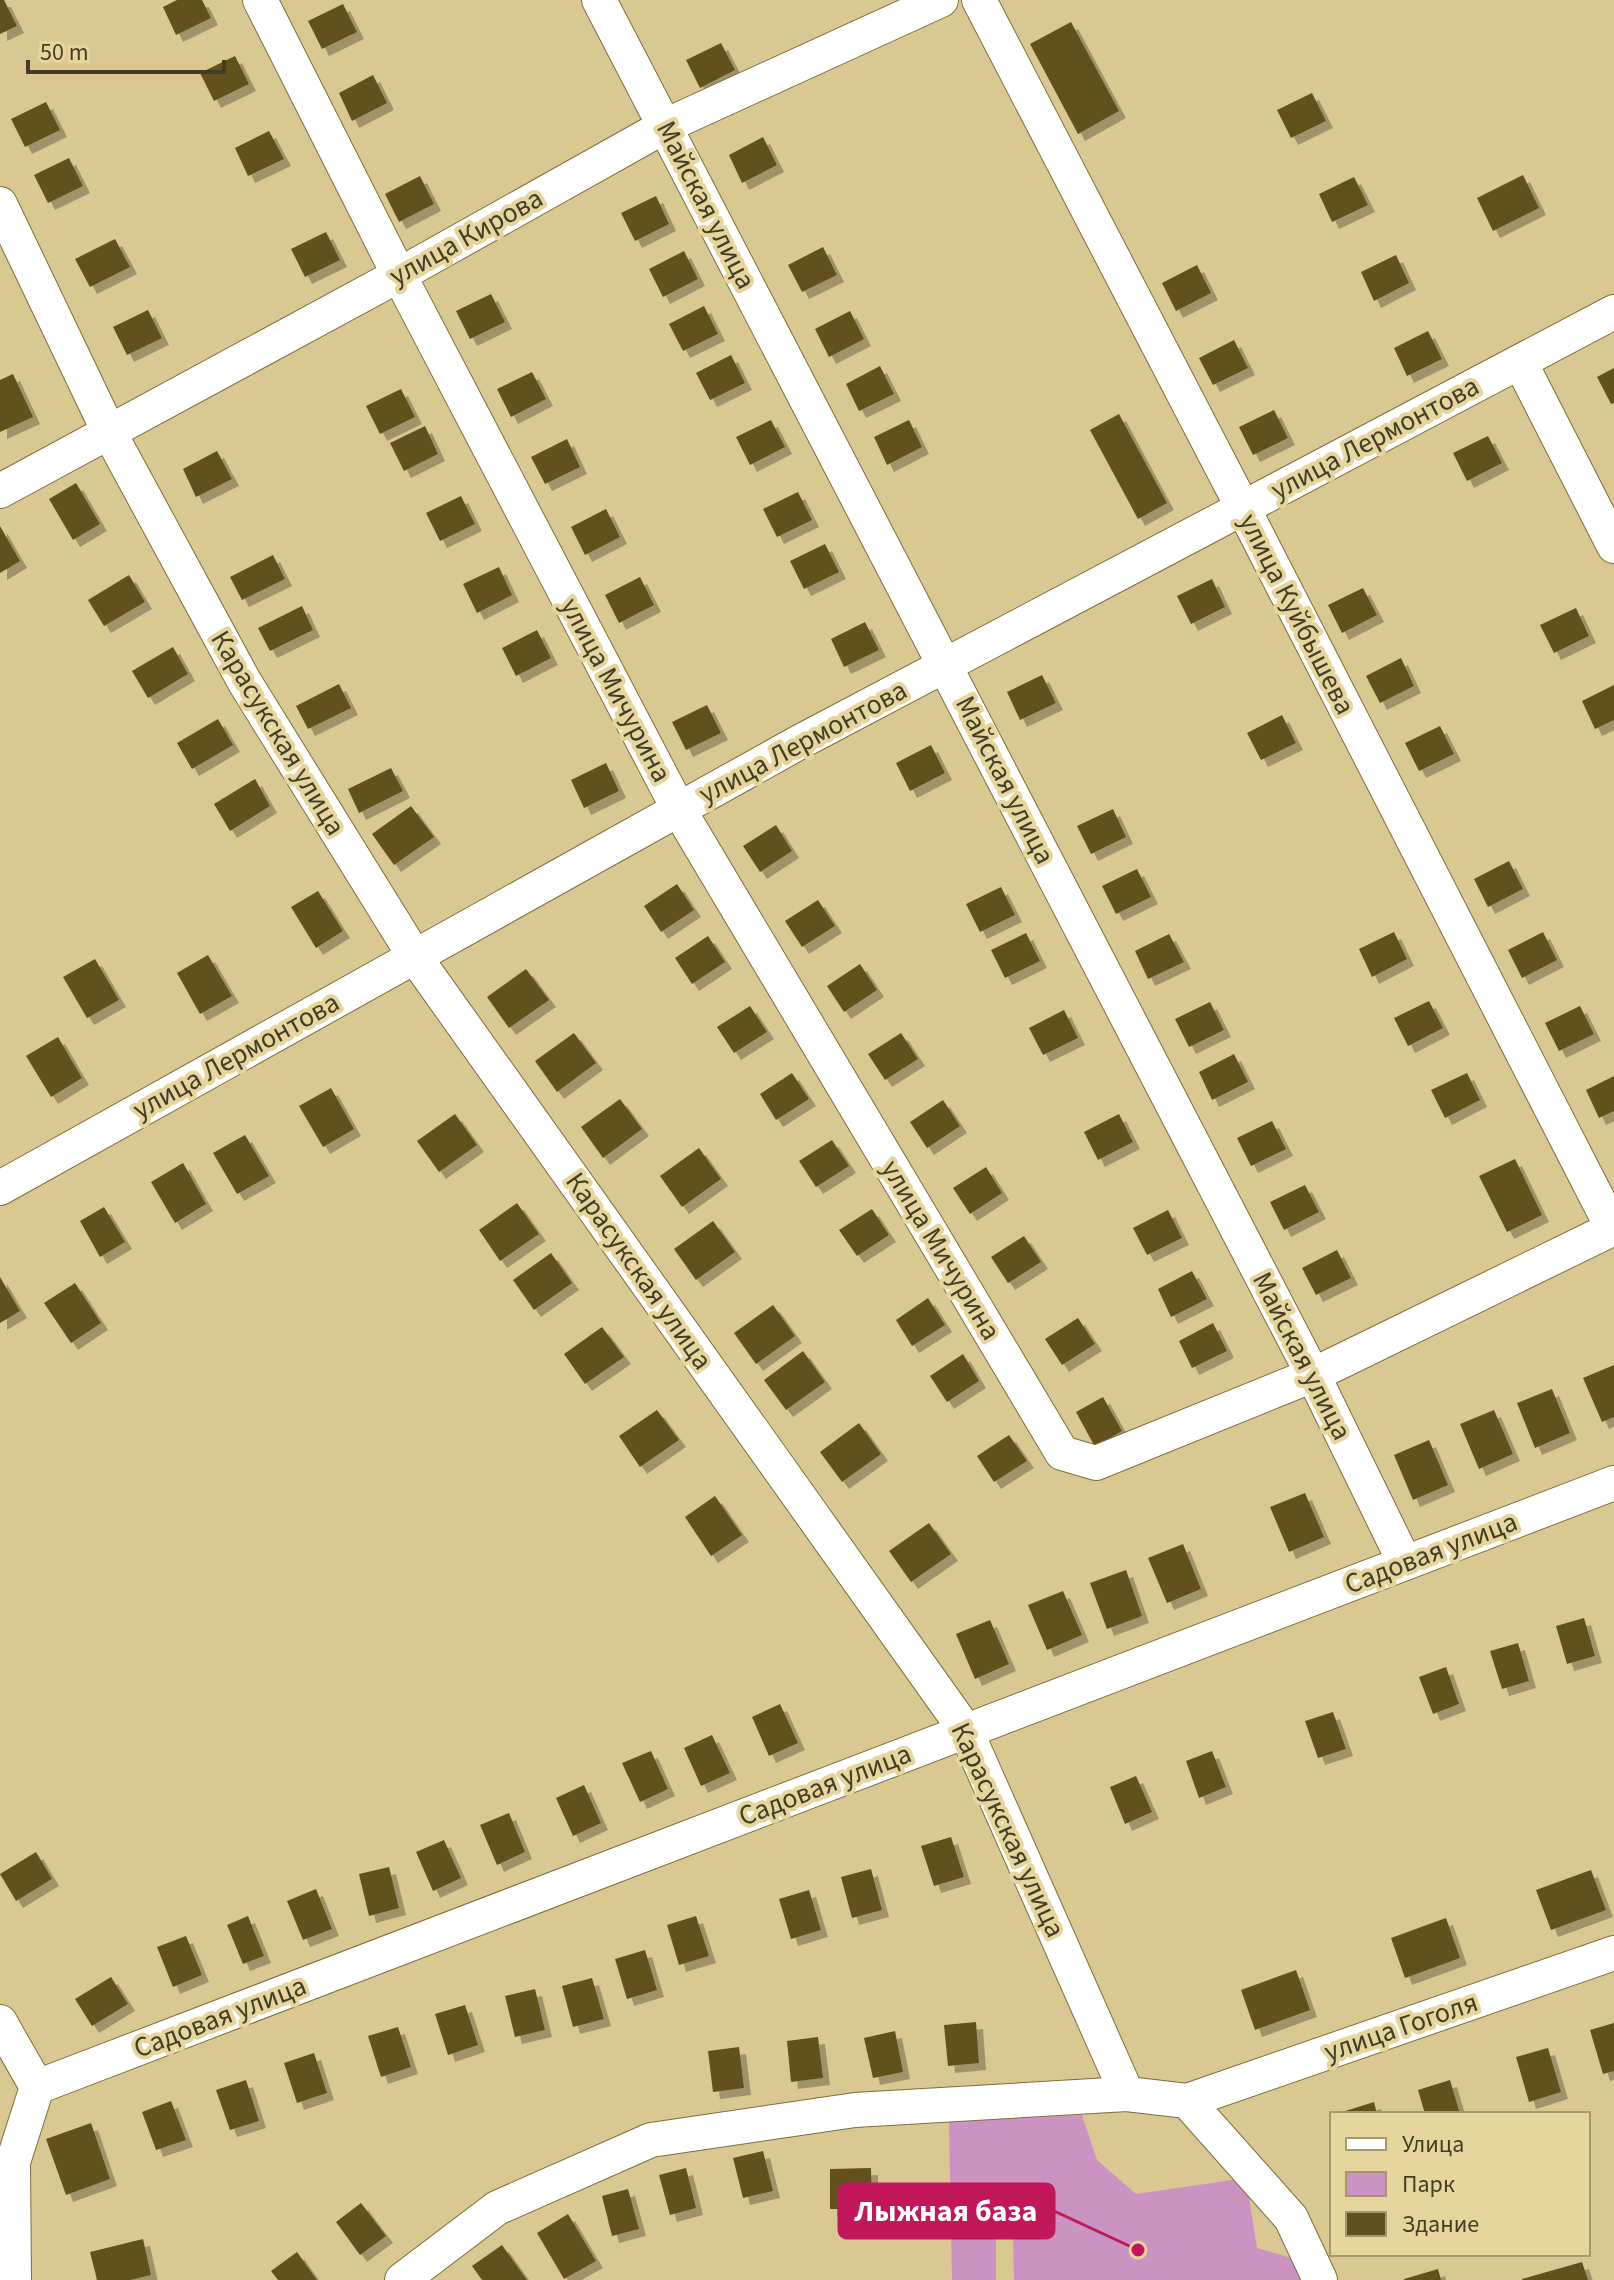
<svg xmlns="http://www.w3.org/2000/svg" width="1614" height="2280" font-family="'Source Sans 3',sans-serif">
	<defs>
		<filter id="shadow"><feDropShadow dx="7" dy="7" stdDeviation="0" flood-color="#0004"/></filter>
	</defs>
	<rect width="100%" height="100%" fill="#dac892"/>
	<polygon fill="#ca93c2" points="1082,2115 1097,2160 1136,2194 1246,2178 1257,2248 1298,2260 1306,2280 1014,2280 1013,2232 996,2230 996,2280 952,2280 949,2122"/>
	<g fill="#62511c" filter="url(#shadow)">
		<polygon points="0,0 4,0 17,26 0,34"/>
		<polygon points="177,0 202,0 211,18 176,35 163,7"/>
		<polygon points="343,4 357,32 322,49 308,21"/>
		<polygon points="1071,22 1119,111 1078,134 1030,44"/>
		<polygon points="721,43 735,70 700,88 686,60"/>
		<polygon points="235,56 249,84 214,101 200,73"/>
		<polygon points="373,75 387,103 352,121 339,93"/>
		<polygon points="1312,93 1326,121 1291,138 1277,110"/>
		<polygon points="46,102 60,130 25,147 11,119"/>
		<polygon points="269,131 284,159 248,176 235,148"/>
		<polygon points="763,137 777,165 742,183 729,155"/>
		<polygon points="69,158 83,186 48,203 34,175"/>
		<polygon points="1523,175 1539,208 1493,231 1477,198"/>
		<polygon points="420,176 434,204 399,222 385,194"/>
		<polygon points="1354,177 1368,205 1332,222 1319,194"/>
		<polygon points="656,196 669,224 635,241 621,213"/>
		<polygon points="326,232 340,260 305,277 291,249"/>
		<polygon points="115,239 130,267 90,287 75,259"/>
		<polygon points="823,247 837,275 802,292 788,265"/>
		<polygon points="684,251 698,279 663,297 649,269"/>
		<polygon points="1396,255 1409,283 1374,301 1361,272"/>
		<polygon points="1197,265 1211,293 1176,311 1162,283"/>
		<polygon points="491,294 505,322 470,339 456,311"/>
		<polygon points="704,306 718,334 683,351 669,324"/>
		<polygon points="148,310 162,338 127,355 113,327"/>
		<polygon points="850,311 864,339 829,357 815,329"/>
		<polygon points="1428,331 1442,359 1407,376 1394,348"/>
		<polygon points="1234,340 1248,368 1213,385 1199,358"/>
		<polygon points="731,355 745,383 710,400 696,373"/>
		<polygon points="880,366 894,394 859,411 846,384"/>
		<polygon points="1614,368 1614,403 1611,404 1597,377"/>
		<polygon points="532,372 546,399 511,417 497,389"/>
		<polygon points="13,374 33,417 0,432 0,380"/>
		<polygon points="401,389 415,417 380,434 366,406"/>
		<polygon points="1274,410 1288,438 1253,455 1239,427"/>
		<polygon points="1119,414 1167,503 1138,519 1090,430"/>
		<polygon points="771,420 785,447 750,465 736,437"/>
		<polygon points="909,420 922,447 887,465 874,437"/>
		<polygon points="425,426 438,454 404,471 390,443"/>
		<polygon points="1488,436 1502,463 1467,481 1453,453"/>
		<polygon points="567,439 580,467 545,484 531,457"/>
		<polygon points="217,451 232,479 196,497 183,469"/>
		<polygon points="76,483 100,524 73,540 49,499"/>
		<polygon points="798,492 812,520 777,537 763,509"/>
		<polygon points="461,496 475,524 440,541 426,513"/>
		<polygon points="606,509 620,537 585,555 571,527"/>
		<polygon points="0,526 20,561 0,573"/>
		<polygon points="825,544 839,572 804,589 790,561"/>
		<polygon points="273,555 285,579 242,600 230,577"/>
		<polygon points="499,567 512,595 477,613 463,584"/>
		<polygon points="129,575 145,602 104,626 88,600"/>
		<polygon points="640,577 654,605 619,623 605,595"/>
		<polygon points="1212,579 1225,607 1191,624 1177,596"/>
		<polygon points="1363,588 1377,615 1342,633 1328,605"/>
		<polygon points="302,606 313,630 270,651 258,628"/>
		<polygon points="1576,608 1589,636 1554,653 1540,625"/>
		<polygon points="865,622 879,650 844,667 831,639"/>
		<polygon points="537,630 551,658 516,676 502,648"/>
		<polygon points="173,647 188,674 148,698 132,671"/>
		<polygon points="1401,658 1414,686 1380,703 1366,676"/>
		<polygon points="1042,675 1056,703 1020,720 1007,692"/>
		<polygon points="339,684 351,708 308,729 296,706"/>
		<polygon points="1614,685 1614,720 1595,729 1582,701"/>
		<polygon points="707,705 721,733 686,750 672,722"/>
		<polygon points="1282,715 1296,743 1261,760 1247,733"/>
		<polygon points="218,719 233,745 192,769 177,743"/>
		<polygon points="1440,726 1454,754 1419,771 1405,743"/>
		<polygon points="931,745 945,773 910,791 896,763"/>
		<polygon points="606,763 619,791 584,808 571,780"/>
		<polygon points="391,768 403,791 359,813 348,789"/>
		<polygon points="255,779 270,806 230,831 214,804"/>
		<polygon points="411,806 434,837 394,865 372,834"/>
		<polygon points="1113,809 1126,837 1091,854 1077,826"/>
		<polygon points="776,825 792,851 760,872 743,846"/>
		<polygon points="1509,861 1523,889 1488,907 1474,879"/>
		<polygon points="1137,869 1151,897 1116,914 1102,886"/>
		<polygon points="677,884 694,910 661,932 644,906"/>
		<polygon points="1001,887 1015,915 980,932 966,904"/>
		<polygon points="318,891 343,931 316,948 291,907"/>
		<polygon points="818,900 835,926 802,947 785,921"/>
		<polygon points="1394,932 1407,959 1372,977 1359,949"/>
		<polygon points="1543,932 1557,960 1522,978 1508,950"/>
		<polygon points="1026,933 1040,961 1005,978 991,950"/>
		<polygon points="1169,934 1184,962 1148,979 1135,951"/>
		<polygon points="708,936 725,962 692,984 675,958"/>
		<polygon points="208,955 232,996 200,1014 177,973"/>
		<polygon points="95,959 119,1000 87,1018 63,977"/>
		<polygon points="860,964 877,990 844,1012 827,986"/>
		<polygon points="526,969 549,1000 509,1028 487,997"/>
		<polygon points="1429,1001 1443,1028 1408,1046 1394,1018"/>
		<polygon points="1210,1002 1224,1030 1189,1047 1175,1019"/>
		<polygon points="750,1006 767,1032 734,1053 717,1027"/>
		<polygon points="1580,1006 1594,1034 1559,1051 1545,1023"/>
		<polygon points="1064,1010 1078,1038 1043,1055 1029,1028"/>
		<polygon points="574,1033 596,1063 557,1092 535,1061"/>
		<polygon points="901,1033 918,1059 885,1080 868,1054"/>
		<polygon points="58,1037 82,1078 51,1097 26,1056"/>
		<polygon points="1234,1054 1248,1082 1212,1100 1199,1072"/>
		<polygon points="792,1073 809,1099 776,1120 760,1094"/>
		<polygon points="1467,1073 1480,1100 1445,1118 1431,1090"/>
		<polygon points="1614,1076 1614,1111 1599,1118 1586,1090"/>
		<polygon points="331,1088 354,1129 323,1147 299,1106"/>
		<polygon points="620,1099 642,1129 603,1158 581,1127"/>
		<polygon points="943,1100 960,1126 927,1148 910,1122"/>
		<polygon points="455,1114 477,1145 439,1172 417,1141"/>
		<polygon points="1119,1114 1133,1142 1098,1160 1084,1132"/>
		<polygon points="1272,1121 1286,1149 1251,1166 1237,1138"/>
		<polygon points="245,1135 269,1176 237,1194 213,1153"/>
		<polygon points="832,1140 849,1166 816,1187 799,1161"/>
		<polygon points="699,1148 721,1179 682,1207 660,1176"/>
		<polygon points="1515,1159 1542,1215 1507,1232 1479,1176"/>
		<polygon points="183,1163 206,1204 175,1223 151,1182"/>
		<polygon points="986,1167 1002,1193 970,1214 953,1188"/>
		<polygon points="1305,1185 1319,1212 1284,1230 1270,1202"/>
		<polygon points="517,1203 539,1234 500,1261 479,1230"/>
		<polygon points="104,1207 125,1242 100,1257 80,1221"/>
		<polygon points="872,1209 889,1235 857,1256 839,1230"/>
		<polygon points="1168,1210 1182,1238 1147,1255 1133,1228"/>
		<polygon points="713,1221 735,1252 696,1280 674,1249"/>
		<polygon points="1024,1236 1041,1262 1008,1283 991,1257"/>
		<polygon points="1337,1250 1351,1278 1316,1295 1302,1268"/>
		<polygon points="551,1253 572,1283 534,1310 513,1280"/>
		<polygon points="1192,1271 1207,1299 1171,1317 1158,1289"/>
		<polygon points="0,1277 20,1311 0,1323"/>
		<polygon points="75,1283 101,1323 71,1343 44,1303"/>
		<polygon points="928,1298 945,1325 912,1346 896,1320"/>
		<polygon points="773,1305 795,1336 756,1364 734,1333"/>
		<polygon points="1078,1318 1095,1344 1062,1365 1045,1339"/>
		<polygon points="1213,1323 1227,1351 1192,1368 1179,1341"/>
		<polygon points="602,1327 624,1357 585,1384 564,1354"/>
		<polygon points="803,1351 825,1382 786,1410 764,1380"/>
		<polygon points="963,1354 979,1381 947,1402 930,1376"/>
		<polygon points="1614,1365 1614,1417 1602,1422 1583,1378"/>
		<polygon points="1552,1389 1570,1433 1535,1448 1517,1403"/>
		<polygon points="1103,1397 1122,1431 1095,1447 1076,1412"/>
		<polygon points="657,1410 679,1440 640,1467 619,1436"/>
		<polygon points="1494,1410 1513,1454 1479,1469 1460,1424"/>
		<polygon points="859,1423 881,1454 842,1482 820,1452"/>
		<polygon points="1009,1435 1027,1461 994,1482 977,1456"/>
		<polygon points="1429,1440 1448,1485 1413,1500 1394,1455"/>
		<polygon points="1305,1493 1324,1537 1289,1552 1270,1507"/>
		<polygon points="715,1496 742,1535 711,1556 685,1517"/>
		<polygon points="929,1523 951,1554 911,1582 889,1551"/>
		<polygon points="1183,1544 1201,1589 1167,1603 1148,1558"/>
		<polygon points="1126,1570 1142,1616 1107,1629 1090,1583"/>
		<polygon points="1063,1591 1082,1635 1047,1650 1028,1605"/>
		<polygon points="1584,1618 1595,1656 1567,1664 1556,1626"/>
		<polygon points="990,1620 1009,1664 975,1679 956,1634"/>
		<polygon points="1518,1643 1529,1681 1502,1689 1490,1651"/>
		<polygon points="1446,1667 1459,1704 1433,1714 1419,1677"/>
		<polygon points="780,1704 798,1743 769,1756 752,1717"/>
		<polygon points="1333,1712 1346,1749 1318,1758 1305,1721"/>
		<polygon points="712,1735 730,1773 701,1786 684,1748"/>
		<polygon points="651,1751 668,1789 640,1802 622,1763"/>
		<polygon points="1212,1751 1226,1787 1199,1798 1186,1761"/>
		<polygon points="1136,1776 1152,1812 1125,1824 1110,1787"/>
		<polygon points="584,1785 601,1823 573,1836 556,1798"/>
		<polygon points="509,1813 525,1852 497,1865 480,1825"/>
		<polygon points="951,1837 964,1877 934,1886 921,1846"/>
		<polygon points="444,1840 461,1878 433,1891 416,1852"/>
		<polygon points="36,1852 52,1879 16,1901 0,1874"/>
		<polygon points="389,1867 399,1908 369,1916 359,1874"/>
		<polygon points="871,1869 882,1910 852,1918 841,1877"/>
		<polygon points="1591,1870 1606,1910 1551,1930 1536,1890"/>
		<polygon points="316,1889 332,1929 303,1940 287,1901"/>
		<polygon points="809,1890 821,1930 791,1939 779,1899"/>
		<polygon points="248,1916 264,1956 243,1964 227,1925"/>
		<polygon points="696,1916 709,1956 679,1965 667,1925"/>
		<polygon points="1446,1918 1460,1958 1405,1978 1391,1938"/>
		<polygon points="186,1936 202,1975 173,1987 157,1947"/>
		<polygon points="645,1950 657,1990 627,1999 615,1959"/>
		<polygon points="1296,1970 1310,2010 1255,2030 1241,1990"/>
		<polygon points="111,1977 128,2004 92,2026 75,1999"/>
		<polygon points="592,1978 604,2019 573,2027 562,1986"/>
		<polygon points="535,1989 545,2030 515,2037 505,1996"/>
		<polygon points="465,2005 478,2045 448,2055 435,2014"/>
		<polygon points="976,2022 979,2063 948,2066 944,2025"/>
		<polygon points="1614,2023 1614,2071 1603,2074 1590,2030"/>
		<polygon points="398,2027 411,2067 381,2077 368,2036"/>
		<polygon points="895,2031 903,2072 873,2078 864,2038"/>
		<polygon points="818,2037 823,2078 791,2082 787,2041"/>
		<polygon points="739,2047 744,2088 713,2092 708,2051"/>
		<polygon points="1548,2048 1561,2092 1529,2102 1516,2057"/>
		<polygon points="314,2053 327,2093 297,2103 284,2063"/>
		<polygon points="246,2080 259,2121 230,2130 216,2090"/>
		<polygon points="1450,2080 1460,2114 1425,2114 1418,2090"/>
		<polygon points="171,2101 186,2140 156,2150 142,2112"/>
		<polygon points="1374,2102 1377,2114 1343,2114 1342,2112"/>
		<polygon points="91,2123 110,2179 66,2195 46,2139"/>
		<polygon points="763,2151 773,2191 743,2198 733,2158"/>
		<polygon points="686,2168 696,2208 670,2215 659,2175"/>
		<polygon points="871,2168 872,2209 830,2209 830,2169"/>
		<polygon points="628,2189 639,2229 612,2236 602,2196"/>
		<polygon points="361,2203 386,2236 360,2255 336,2222"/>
		<polygon points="568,2214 596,2261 564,2279 537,2233"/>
		<polygon points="143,2239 151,2275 130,2280 97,2280 90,2252"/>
		<polygon points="502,2245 527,2280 482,2280 472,2266"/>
		<polygon points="297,2252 317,2280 278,2280 271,2271"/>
		<polygon points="1582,2262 1588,2280 1522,2280 1522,2279"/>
		<polygon points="1438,2269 1441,2280 1404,2280 1404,2279"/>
	</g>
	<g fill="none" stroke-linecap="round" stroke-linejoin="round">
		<g stroke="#7f6e3a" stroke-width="36">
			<g id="minor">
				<polyline points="260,0 399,275 679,810 1062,1453 1096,1463 1313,1375 1614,1228"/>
				<polyline points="599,0 1313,1375 1405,1563"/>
				<polyline points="979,0 1243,508 1613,1229"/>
				<polyline points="0,204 109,432 244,681 415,957 966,1731 1127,2094 1187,2101 1291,2218 1320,2280"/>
				<polyline points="1520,362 1614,546"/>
				<polyline points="0,491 399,275 665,126 941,0"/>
				<polyline points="0,1188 796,744 1614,312"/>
				<polyline points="0,2022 37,2087 13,2162 14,2280"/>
				<polyline points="37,2087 1614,1483"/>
				<polyline points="1187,2101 1614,1953"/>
				<polyline points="402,2280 497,2208 651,2140 855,2110 1127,2094"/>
			</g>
		</g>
		<use href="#minor" stroke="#fff" stroke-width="34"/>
	</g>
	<g text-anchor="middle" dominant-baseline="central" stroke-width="8" stroke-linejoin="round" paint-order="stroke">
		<g font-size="28" fill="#443d26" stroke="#e7d59e">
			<text transform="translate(706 205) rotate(63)">Майская улица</text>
			<text transform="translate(466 237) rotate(-29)">улица Кирова</text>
			<text transform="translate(1375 438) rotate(-28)">улица Лермонтова</text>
			<text transform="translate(1297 614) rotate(63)">улица Куйбышева</text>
			<text transform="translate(616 690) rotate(62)">улица Мичурина</text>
			<text transform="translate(278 733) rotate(59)">Карасукская улица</text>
			<text transform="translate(803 742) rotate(-28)">улица Лермонтова</text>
			<text transform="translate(1005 780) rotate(63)">Майская улица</text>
			<text transform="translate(236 1056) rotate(-29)">улица Лермонтова</text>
			<text transform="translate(941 1250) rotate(59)">улица Мичурина</text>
			<text transform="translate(639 1271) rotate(55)">Карасукская улица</text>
			<text transform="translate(1302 1356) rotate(63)">Майская улица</text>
			<text transform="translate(1431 1553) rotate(-21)">Садовая улица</text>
			<text transform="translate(825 1785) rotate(-21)">Садовая улица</text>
			<text transform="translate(1008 1830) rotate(65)">Карасукская улица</text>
			<text transform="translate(220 2017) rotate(-21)">Садовая улица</text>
			<text transform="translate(1401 2027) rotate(-19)">улица Гоголя</text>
		</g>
	</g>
	<path fill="none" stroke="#c2185b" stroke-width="3" d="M1138 2250L1054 2211"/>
	<circle fill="#c2185b" stroke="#e7d59e" stroke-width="3" cx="1138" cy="2250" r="8"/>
	<rect fill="#c2185b" stroke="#c2185b" stroke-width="3" x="839" y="2184" width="215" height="54" rx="8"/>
	<g font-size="30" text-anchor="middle" font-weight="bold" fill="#fff">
		<text x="946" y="2221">Лыжная база</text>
	</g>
	<rect x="1330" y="2112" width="260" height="144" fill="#e7d59e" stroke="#a6986e" stroke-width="2"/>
	<rect x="1346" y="2138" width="40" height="12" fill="#ffffff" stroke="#a6986e" stroke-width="2"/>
	<text x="1402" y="2152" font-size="24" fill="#443d26">Улица</text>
	<rect x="1346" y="2172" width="40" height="24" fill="#ca93c2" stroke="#a6986e" stroke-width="2"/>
	<text x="1402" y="2192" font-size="24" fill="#443d26">Парк</text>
	<rect x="1346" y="2212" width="40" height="24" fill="#62511c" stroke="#a6986e" stroke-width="2"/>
	<text x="1402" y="2232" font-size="24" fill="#443d26">Здание</text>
	<path d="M28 60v12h196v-12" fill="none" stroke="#443d26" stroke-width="4"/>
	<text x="40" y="60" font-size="24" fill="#443d26" stroke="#e7d59e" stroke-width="6" paint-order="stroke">50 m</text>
</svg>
